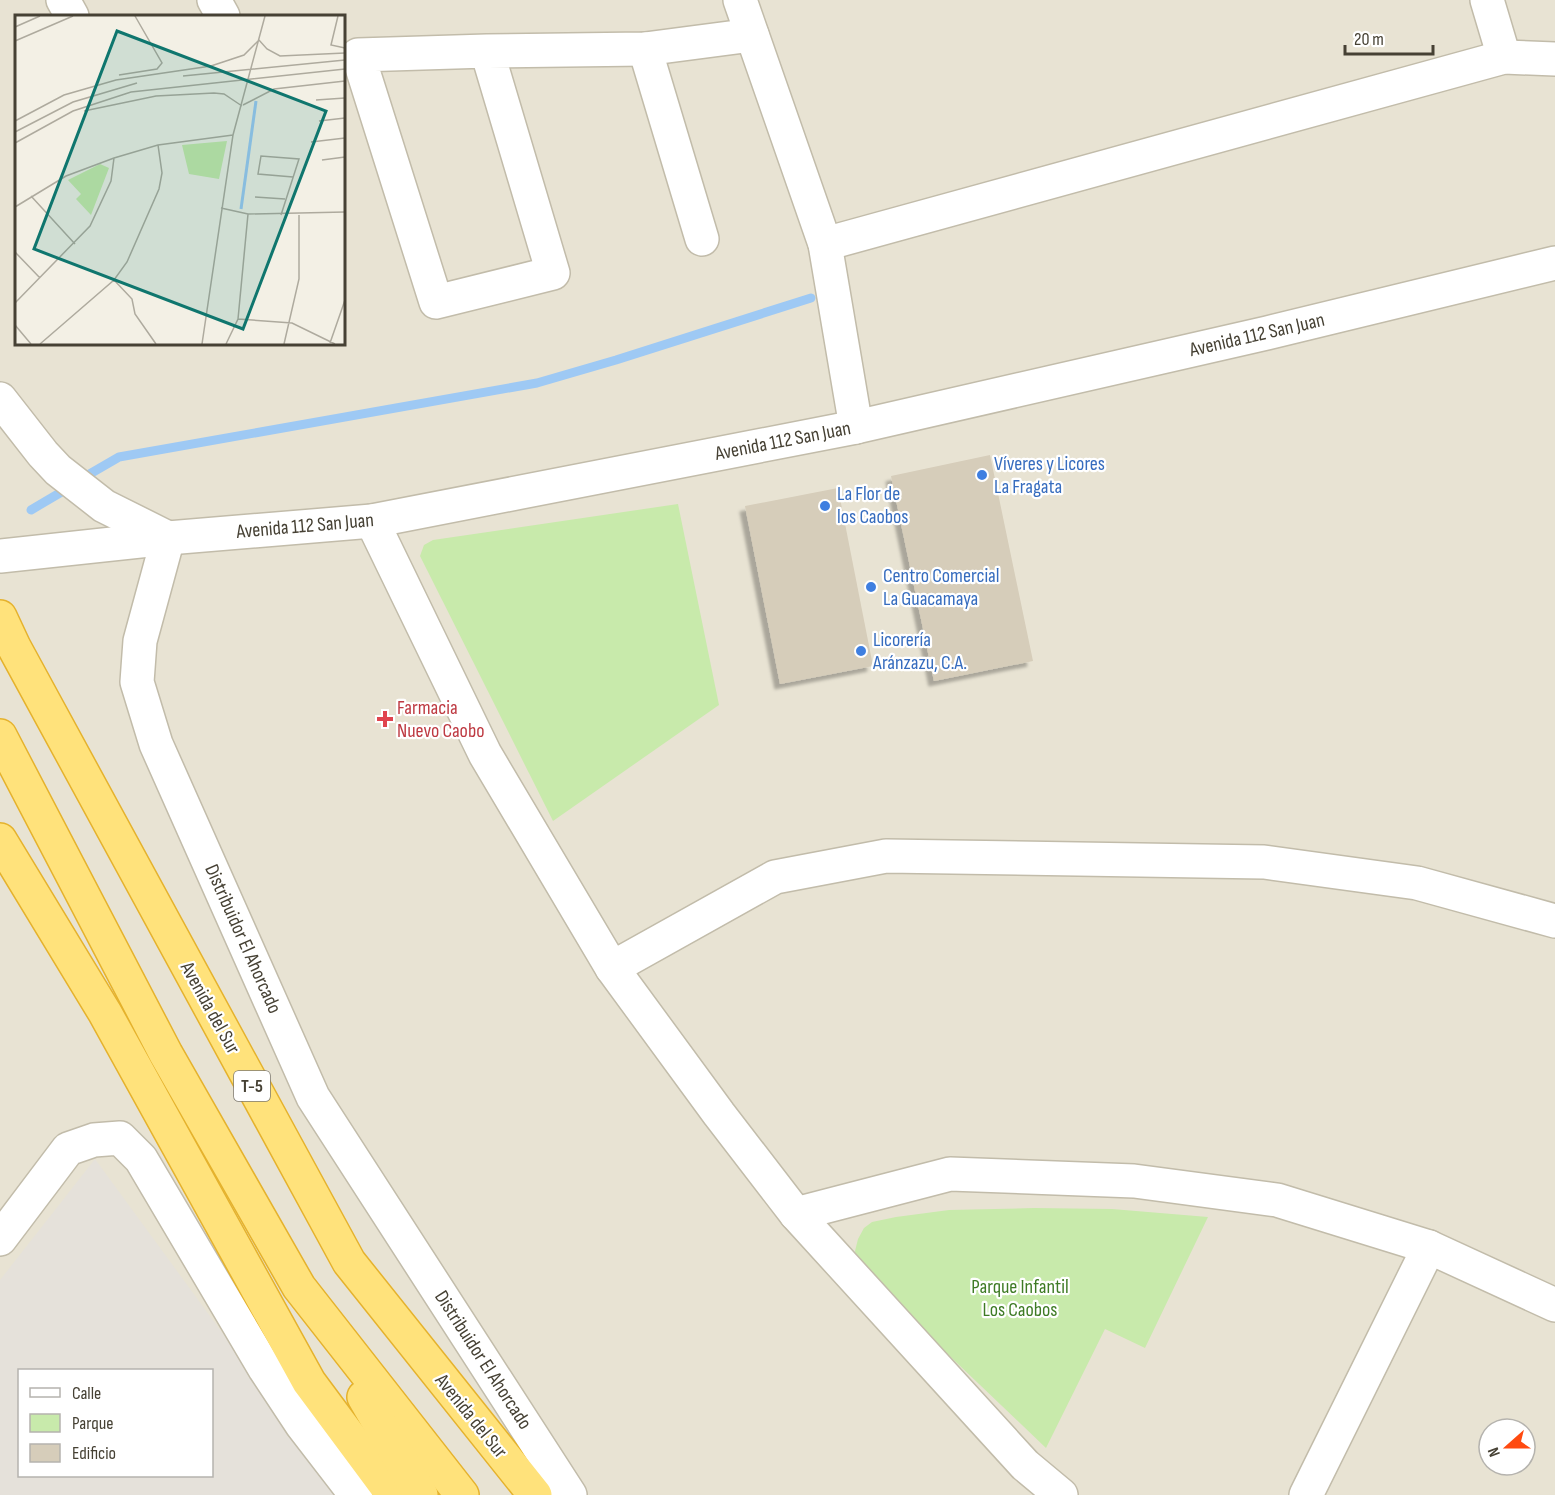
<svg xmlns="http://www.w3.org/2000/svg" width="1555" height="1495" font-family="'Sofia Sans Condensed',sans-serif">
	<defs>
		<filter id="shadow"><feDropShadow dx="-5.5" dy="5.5" stdDeviation="1.5" flood-color="#0004"/></filter>
	</defs>
	<rect width="100%" height="100%" fill="#f3f0e5"/>
	<path fill="#e8e3d3" fill-rule="evenodd" d="M0 0H1555V1495H0ZM16 16H344V344H16ZM20 1370H212V1476H20ZM1489 1429H1525V1465H1489Z"/>
	<path fill="#e5e1da" fill-rule="evenodd" d="M95 1159 341 1495H0V1280ZM20 1370H212V1476H20Z"/>
	<g fill="#c8eaab">
		<polygon points="678,504 719,705 553,821 420,556 424,545 433,540"/>
		<polygon points="1034,1208 1112,1209 1208,1217 1145,1348 1105,1329 1046,1448 871,1281 857,1262 855,1251 858,1239 864,1228 872,1222 896,1217 949,1210"/>
	</g>
	<g fill="none" stroke-linecap="round" stroke-linejoin="round">
		<g stroke="#9ec9f4" stroke-width="9">
			<polyline points="81,479 119,457 537,383 616,360 811,298"/>
			<polyline points="31,510 70,487"/>
		</g>
	</g>
	<g fill="#d6cdba" filter="url(#shadow)">
		<polygon points="990,455 1033,661 934,681 891,476"/>
		<polygon points="838,488 873,666 780,684 745,506"/>
	</g>
	<g fill="none" stroke-linecap="round" stroke-linejoin="round">
		<g stroke="#c2bcaa" stroke-width="36">
			<g id="minor">
				<polyline points="63,0 72,16"/>
				<polyline points="214,0 223,16"/>
				<polyline points="740,0 825,244 856,427"/>
				<polyline points="1487,0 1504,57"/>
				<polyline points="645,49 702,239"/>
				<polyline points="487,51 553,273 436,302 358,55 487,51 645,49 752,35"/>
				<polyline points="825,244 1504,57 1555,59"/>
				<polyline points="0,399 43,454 58,470 104,506 168,538"/>
				<polyline points="372,521 485,754 612,968 719,1114 796,1214 1025,1465 1061,1495"/>
				<polyline points="168,538 140,641 137,682 156,744 313,1097 570,1495"/>
				<polyline points="0,556 168,538 372,521 856,427 1267,333 1555,263"/>
				<polyline points="612,968 775,877 886,856 1264,862 1417,883 1555,921"/>
				<polyline points="796,1214 950,1174 1134,1181 1277,1200 1429,1247 1555,1305"/>
				<polyline points="0,1239 68,1149 94,1140 120,1138 141,1159 265,1369 302,1425 356,1495"/>
				<polyline points="1306,1495 1429,1247"/>
			</g>
		</g>
		<g stroke="#e5b22d" stroke-width="36">
			<g id="trunk">
				<polyline points="0,617 14,647 349,1262 535,1495"/>
				<polyline points="0,736 166,1054 299,1287 462,1495"/>
				<polyline points="0,840 105,1013 309,1382 393,1495"/>
				<polyline points="364,1397 421,1495"/>
			</g>
		</g>
		<use href="#minor" stroke="#fff" stroke-width="33"/>
		<use href="#trunk" stroke="#ffe27b" stroke-width="33"/>
	</g>
	<g fill="#3f7fe0" stroke="#fff" stroke-width="2">
		<circle cx="982" cy="475" r="6"/>
		<circle cx="825" cy="506" r="6"/>
		<circle cx="871" cy="587" r="6"/>
		<circle cx="861" cy="651" r="6"/>
	</g>
	<path fill="#e0444e" stroke="#fff" stroke-width="2" d="M382 710h6v6h6v6h-6v6h-6v-6h-6v-6h6z"/>
	<g text-anchor="middle" dominant-baseline="central" stroke-width="4.5" stroke-linejoin="round" paint-order="stroke">
		<rect fill="#fff" stroke="#7e7a71" stroke-width="1.5" x="234" y="1071" width="36" height="30" rx="4.5"/>
		<g font-size="18" font-weight="bold" fill="#464134">
			<text x="252" y="1086">T-5</text>
		</g>
		<g font-size="20" fill="#464134" stroke="#fff">
			<text transform="translate(1257 335) rotate(-13)">Avenida 112 San Juan</text>
			<text transform="translate(783 441) rotate(-11)">Avenida 112 San Juan</text>
			<text transform="translate(305 526) rotate(-5)">Avenida 112 San Juan</text>
			<text transform="translate(243 939) rotate(66)">Distribuidor El Ahorcado</text>
			<text transform="translate(210 1008) rotate(61)">Avenida del Sur</text>
			<text transform="translate(483 1360) rotate(57)">Distribuidor El Ahorcado</text>
			<text transform="translate(471 1416) rotate(51)">Avenida del Sur</text>
		</g>
		<g font-size="20" fill="#366cbe" stroke="#fff" text-anchor="start">
			<text x="994" y="464">Víveres y Licores<tspan x="994" dy="23">La Fragata</tspan></text>
			<text x="837" y="494">La Flor de<tspan x="837" dy="23">los Caobos</tspan></text>
			<text x="883" y="576">Centro Comercial<tspan x="883" dy="23">La Guacamaya</tspan></text>
			<text x="873" y="640">Licorería<tspan x="873" dy="23">Aránzazu, C.A.</tspan></text>
		</g>
		<g font-size="20" fill="#be3a42" stroke="#fff" text-anchor="start">
			<text x="397" y="708">Farmacia<tspan x="397" dy="23">Nuevo Caobo</tspan></text>
		</g>
		<g font-size="20" fill="#3e7b25" stroke="#fff">
			<text x="1020" y="1287">Parque Infantil<tspan x="1020" dy="23">Los Caobos</tspan></text>
		</g>
	</g>
	<g transform="translate(15 15)">
		<rect width="330" height="330" fill="#f3f0e5"/>
		<path d="M212 126 204 164 174 159 167 130ZM85 149 94 153 76 200 61 184 66 179 53 165Z" fill="#c8eaab"/>
		<path fill="none" stroke="#9ec9f4" stroke-width="3" d="M226 194 241 86"/>
		<path fill="none" stroke="#aeaa9e" stroke-width="1.5" d="M323 1 316 30 330 33M0 12 25 1M0 26 58 1M104 60 142 54 147 48 120 1M168 61 330 45M301 85 330 83M228 90 259 74 330 66M69 96 141 81 199 78 209 79 227 91M0 106 49 80 101 65 196 51 229 40 244 25 252 34 265 41 330 38M304 106 330 103M0 117 58 87 122 68M296 127 330 123M0 128 58 96 116 77 330 54M307 145 330 142M16 181 60 229M240 182 270 184M0 192 51 161 99 143 143 130 218 120M206 193 233 199 330 197M266 200 284 144 246 141 243 159 278 162M0 237 25 263M99 265 117 284 120 299 141 329M0 288 75 211 96 166 99 143M223 304 277 308 320 329M0 310 16 329M315 328 330 285M25 329 99 265 112 247 144 174 147 158 143 130M187 329 218 120 250 1M211 329 223 304 233 199M269 329 284 264V200"/>
		<path fill="#0f766e" fill-opacity="0.15" stroke="#0f766e" stroke-width="3" d="M102 16 311 96 228 314 19 234Z"/>
		<rect width="330" height="330" fill="none" stroke="#464134" stroke-width="3"/>
	</g>
	<rect x="18" y="1369" width="195" height="108" fill="#ffffff" stroke="#b5b3ae" stroke-width="1.5"/>
	<rect x="30" y="1388" width="30" height="9" fill="#ffffff" stroke="#b5b3ae" stroke-width="1.5"/>
	<text x="72" y="1399" font-size="18" fill="#464134">Calle</text>
	<rect x="30" y="1414" width="30" height="18" fill="#c8eaab" stroke="#b5b3ae" stroke-width="1.5"/>
	<text x="72" y="1429" font-size="18" fill="#464134">Parque</text>
	<rect x="30" y="1444" width="30" height="18" fill="#d6cdba" stroke="#b5b3ae" stroke-width="1.5"/>
	<text x="72" y="1459" font-size="18" fill="#464134">Edificio</text>
	<g transform="translate(1507 1447) rotate(249)"><circle r="28" fill="#ffffff" stroke="#b5b3ae" stroke-width="1.5"/>
	<path d="M0-4.5L10 22L0 15L-10 22Z" fill="#ff4a10"/>
	<text y="-9" font-size="16" font-weight="bold" text-anchor="middle" fill="#464134">N</text>
	</g>
	<path d="M1345 45v9h88v-9" fill="none" stroke="#464134" stroke-width="3"/>
	<text x="1354" y="45" font-size="18" fill="#464134" stroke="#ffffff" stroke-width="4.5" paint-order="stroke">20 m</text>
</svg>
